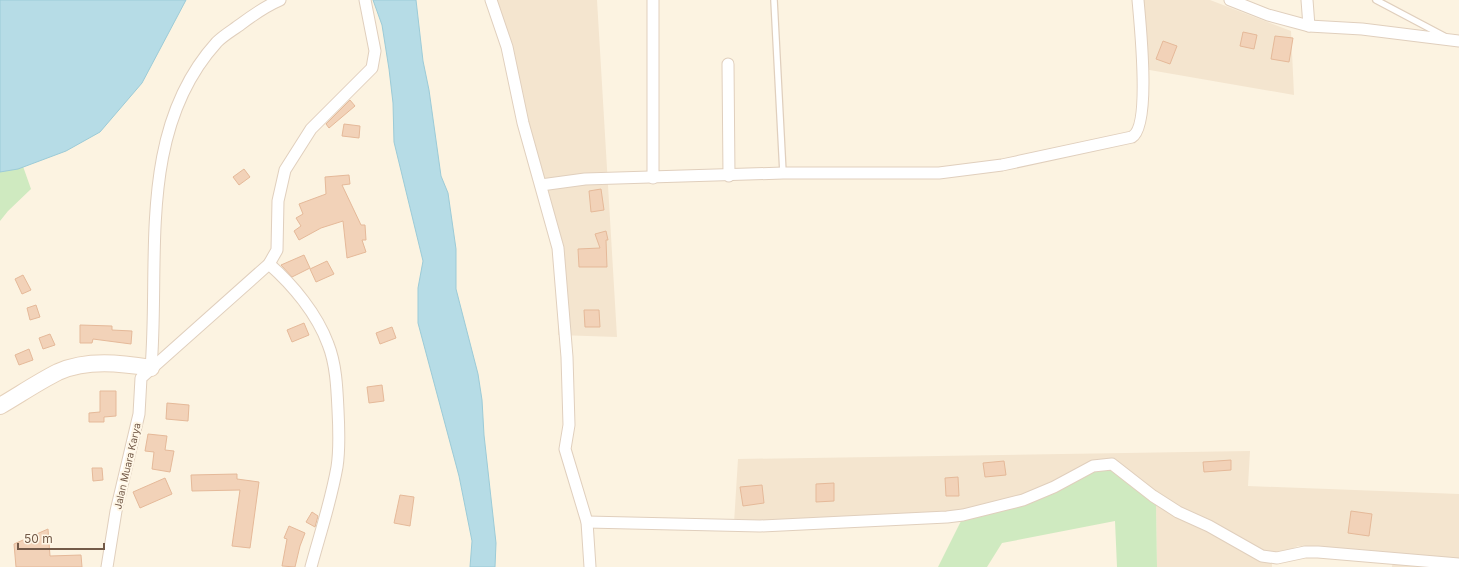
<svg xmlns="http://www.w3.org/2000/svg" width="1459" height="567" font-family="Inter,sans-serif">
	<rect width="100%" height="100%" fill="#fcf3e1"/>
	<g fill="#f4e5cf">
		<polygon points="488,0 597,0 617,337 558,335 558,301 554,239 509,67"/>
		<polygon points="1138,0 1210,0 1291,31 1294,95 1138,68"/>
		<polygon points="1250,451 1248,486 1459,494 1459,567 1392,567 1393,558 1298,546 1272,558 1272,567 1157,567 1156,501 734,523 738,459"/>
	</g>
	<g fill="#cfeac0">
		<polygon points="0,155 19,155 31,189 8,211 0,221"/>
		<polygon points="1107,469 1116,472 1156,501 1157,567 1117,567 1115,521 1002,543 987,567 938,567 964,515 1087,471"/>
	</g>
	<g fill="#b6dce6" stroke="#9ccbd7">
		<polygon points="0,0 186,0 142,83 100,132 66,151 18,169 0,172"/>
		<polygon points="373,0 416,0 423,61 429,90 441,176 448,193 456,249 456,289 478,374 482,400 484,435 496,543 495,567 470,567 472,541 459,476 418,323 418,288 423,261 394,142 393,103 389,69 382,25"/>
	</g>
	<g fill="#f2d2b8" stroke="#e5b999">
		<polygon points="1243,32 1257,35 1254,49 1240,46"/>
		<polygon points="1275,36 1293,38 1289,62 1271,59"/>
		<polygon points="1163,41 1177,46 1170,64 1156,59"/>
		<polygon points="350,100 355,106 329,128 326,124"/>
		<polygon points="344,124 360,126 359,138 342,136"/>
		<polygon points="244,169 250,177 239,185 233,177"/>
		<polygon points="349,175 350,184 342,185 361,225 365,225 366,240 362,240 366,252 347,258 343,221 321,228 299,240 294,231 301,226 296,218 303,214 299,204 326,194 325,177"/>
		<polygon points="601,189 604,210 591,212 589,191"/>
		<polygon points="606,231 608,240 606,240 607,267 579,267 578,249 600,248 595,234"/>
		<polygon points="304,255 310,268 292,277 281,265"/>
		<polygon points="327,261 334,274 316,282 310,269"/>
		<polygon points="23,275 31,290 22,294 15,279"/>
		<polygon points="36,305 40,317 30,320 27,308"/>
		<polygon points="584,310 599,310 600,327 585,327"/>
		<polygon points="304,323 309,335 292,342 287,330"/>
		<polygon points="80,325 112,326 112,330 132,331 131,344 93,339 92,343 80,343"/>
		<polygon points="392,327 396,338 380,344 376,333"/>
		<polygon points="50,334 55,345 43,349 39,338"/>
		<polygon points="29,349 33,360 19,365 15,355"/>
		<polygon points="382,385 384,401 369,403 367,387"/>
		<polygon points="100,391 116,391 116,416 104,417 104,422 89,422 89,413 100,412"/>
		<polygon points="167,403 189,405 188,421 166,419"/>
		<polygon points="148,434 167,436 165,450 174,451 170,472 152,469 154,452 145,451"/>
		<polygon points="1231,460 1231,470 1204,472 1203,462"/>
		<polygon points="1004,461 1006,475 985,477 983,463"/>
		<polygon points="92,468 102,468 103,480 93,481"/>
		<polygon points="237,474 237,479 259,482 250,548 232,546 240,490 192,491 191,475"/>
		<polygon points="958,477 959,496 946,496 945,478"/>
		<polygon points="165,478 172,494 140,508 133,492"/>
		<polygon points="834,483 834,501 816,502 816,484"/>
		<polygon points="762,485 764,503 743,506 740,487"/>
		<polygon points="400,495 414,497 410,526 394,523"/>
		<polygon points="1351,511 1372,514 1369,536 1348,533"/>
		<polygon points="312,512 318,516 315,527 306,522"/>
		<polygon points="289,526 305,533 300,546 295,567 282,566 287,539 284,538"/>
		<polygon points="48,529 50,556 81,555 82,567 16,567 14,544"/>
	</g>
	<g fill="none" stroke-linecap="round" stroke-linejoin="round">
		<g stroke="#e0cfbd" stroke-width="8">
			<g id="lane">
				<polyline points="774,0 783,173"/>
				<polyline points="1376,0 1444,36"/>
			</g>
		</g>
		<g stroke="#e0cfbd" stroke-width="13">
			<g id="street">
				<polyline points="491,0 507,47 523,123 558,248 567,357 569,425 565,449 587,522 590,567"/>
				<polyline points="1230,0 1268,15 1309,26 1362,29 1459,41"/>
				<polyline points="1307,0 1309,26"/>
				<polyline points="728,64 729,176"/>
				<polyline points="653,178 653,0"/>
				<path d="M541 185 585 179 783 173H939L1002 165 1132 137C1151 126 1140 23 1138 0"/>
				<path d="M269 264C293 285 317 314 328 344 336 364 337 388 338 410 339 429 340 448 337 467 331 501 320 534 311 567"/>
				<path d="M151 368C160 259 136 131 217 42 224 35 233 30 241 24 253 15 266 6 280 0"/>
				<polyline points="587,522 760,526 947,517 963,515 1023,500 1054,487 1093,466 1112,464 1153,496 1178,512 1209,526 1262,556 1277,558 1305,552 1318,552 1459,564"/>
				<polyline points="107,567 116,511 139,414 141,378 269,264 277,250 278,201 285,170 311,129 372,68 375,51 365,0"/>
			</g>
		</g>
		<g stroke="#e5d1bb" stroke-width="18">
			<path id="secondary" d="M0 406C19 395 38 382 58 372 87 359 121 363 151 368"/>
		</g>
		<use href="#lane" stroke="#fff" stroke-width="5.5"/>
		<use href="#street" stroke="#fff" stroke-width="11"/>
		<use href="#secondary" stroke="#fff" stroke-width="16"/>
	</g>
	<g text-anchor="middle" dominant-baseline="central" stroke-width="4" stroke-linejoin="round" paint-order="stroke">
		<g font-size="10" fill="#735a48" stroke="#fff7e7">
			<text transform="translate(127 466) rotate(-77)">Jalan Muara Karya</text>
		</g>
	</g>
	<path d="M18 543v6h86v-6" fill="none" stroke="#735a48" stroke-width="2"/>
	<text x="24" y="543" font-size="12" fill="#735a48" stroke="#fff7e7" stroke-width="3" paint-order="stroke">50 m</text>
</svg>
